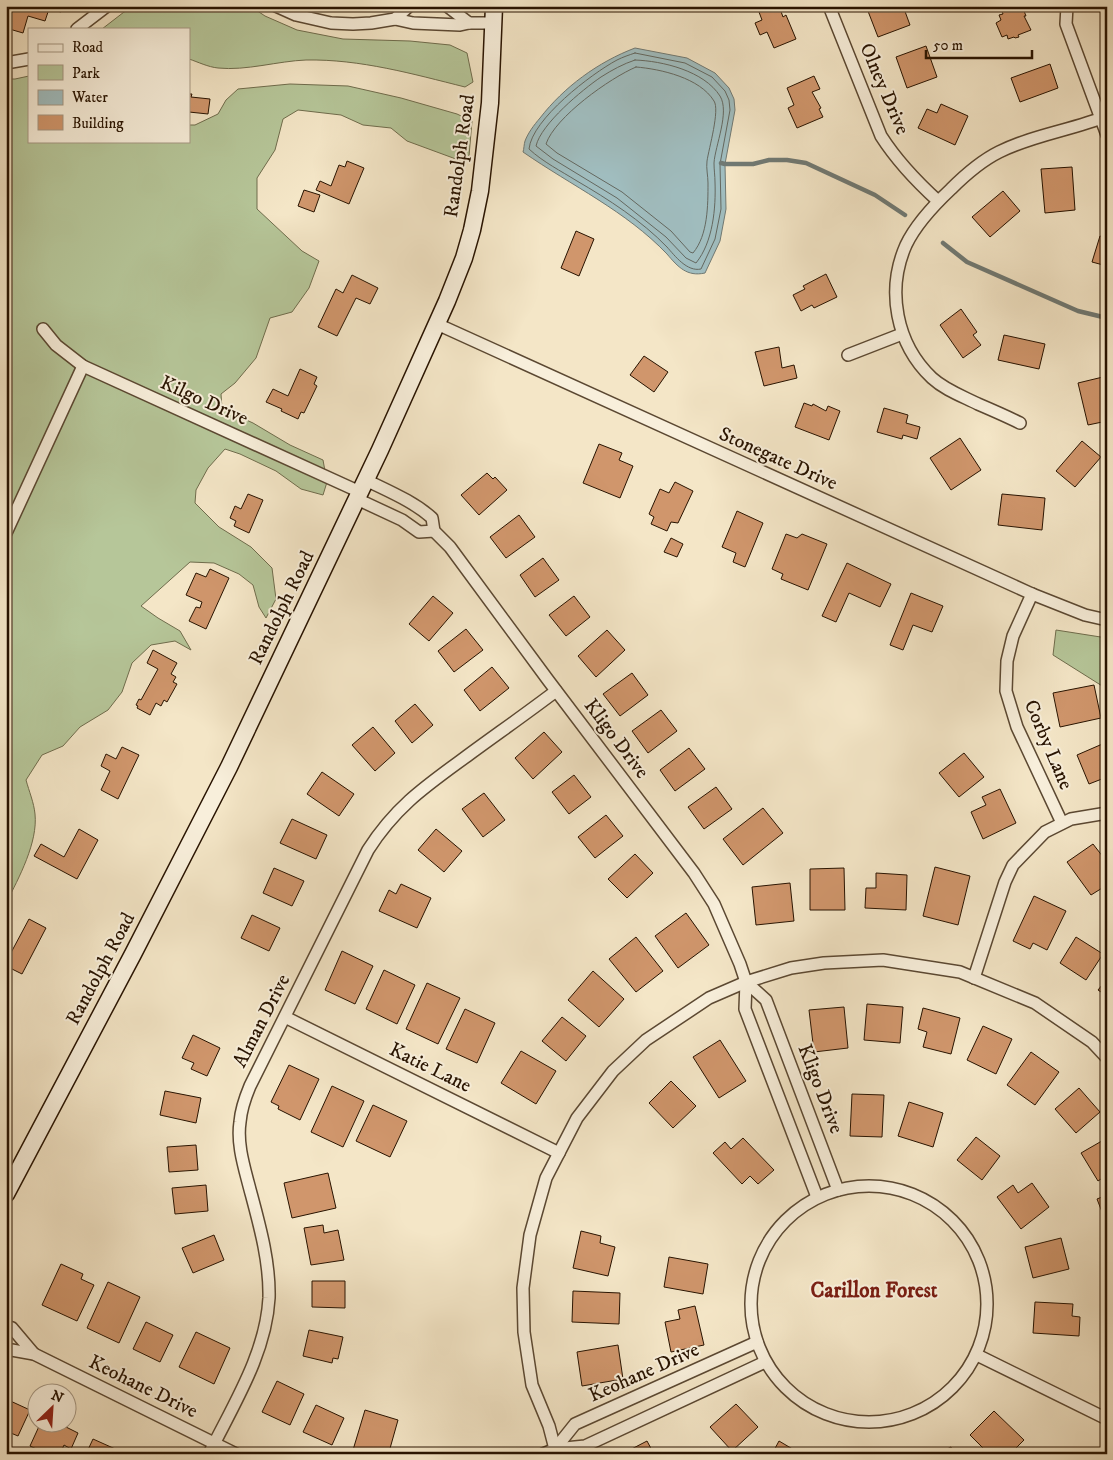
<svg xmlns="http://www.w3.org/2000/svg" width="1113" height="1460" font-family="'IM FELL DW Pica',serif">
	<rect width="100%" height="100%" fill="#f4e6c7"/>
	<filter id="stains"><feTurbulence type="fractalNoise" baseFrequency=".004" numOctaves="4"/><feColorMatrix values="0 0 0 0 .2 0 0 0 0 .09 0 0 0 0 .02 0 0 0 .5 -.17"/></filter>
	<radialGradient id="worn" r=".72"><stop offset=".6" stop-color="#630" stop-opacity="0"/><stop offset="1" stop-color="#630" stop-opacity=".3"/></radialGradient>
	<g fill="#b6c699" stroke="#6f6c4c">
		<path d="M136 6H250L265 16 297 30 343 39 410 41 450 45 467 53 473 82 465 87C413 74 360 59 306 60 278 61 246 71 218 68 208 67 198 62 189 59V29H102L124 12Z"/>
		<path d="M29 76V141H189V125H195L218 114 226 100 238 89 290 84 348 86 401 98 457 114 472 121 469 156 464 162 407 141 391 128 363 125 341 115 298 110 283 119 275 150 257 178V209L302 251 319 261 309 288 292 312 270 318 256 358 235 383 221 394 222 409 253 423 290 445 323 460 327 482 323 495 301 489 276 471 240 454 225 449 208 468 196 490 195 503 219 527 251 547 272 568 276 599 266 618 259 607 253 585 239 574 214 563 190 562 141 606 158 618 180 631 191 650 175 641 151 645 132 663 122 692 108 710 80 727 63 746 42 755 26 780C29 791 34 803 35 814 38 842 19 878 6 903V79H15Z"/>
		<polygon points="1056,630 1107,638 1107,689 1053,655"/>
	</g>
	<path fill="#a0bdbf" stroke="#707973" d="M635 48 687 58 715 73 729 88 734 99 735 110 725 164 726 209 720 241 705 273C687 277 678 267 667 254 626 211 572 186 523 152 524 149 524 144 525 141 528 133 534 125 540 118 564 87 598 62 635 48Z"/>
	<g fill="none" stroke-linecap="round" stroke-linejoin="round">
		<g stroke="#646860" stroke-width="1">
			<path d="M635 53 685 63 712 77 725 91 729 100 730 110 720 164 721 209 715 239 701 269C687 272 675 256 667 247 642 221 608 199 577 181 561 171 543 162 529 149 532 119 591 74 617 60 623 57 629 55 635 53Z"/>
			<path d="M635 60C663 61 704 71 720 96 730 112 715 146 714 163 714 170 715 176 715 182 716 208 713 242 696 263L686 258 666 237 617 198 553 159 536 146C541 124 582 90 601 77 612 70 623 64 635 60Z"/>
			<path d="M636 67C661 69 700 78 714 101 720 110 709 148 707 161 706 168 708 176 708 183 708 205 708 235 693 253L690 252 671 231 622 192 557 153 546 144C555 117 610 78 636 67Z"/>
		</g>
		<g stroke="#707973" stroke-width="4.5">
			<polyline points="721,163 725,164 753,164 769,160 787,160 806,163 875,195 905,215"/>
			<polyline points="943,243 967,262 1078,311 1107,318"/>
		</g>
	</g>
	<g fill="#d0966c" stroke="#281300">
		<polygon points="10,6 26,11 28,6 62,6 61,12 49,9 45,21 28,16 23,33 6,28 6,17"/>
		<polygon points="773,6 779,6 783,17 786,15 796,39 774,48 767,32 760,35 755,23 762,20 759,12"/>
		<polygon points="866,6 903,6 910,25 878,37"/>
		<polygon points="1000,6 1016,6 1017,8 1022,6 1026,16 1024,16 1031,30 1018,35 1019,37 1015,38 1014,37 1008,39 1007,35 1002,37 996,23 1001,20 999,15 1003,14"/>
		<polygon points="926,46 937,77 907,88 896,57"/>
		<polygon points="1050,64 1058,88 1020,102 1011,78"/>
		<polygon points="814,76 820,89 812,92 821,108 819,109 823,117 797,128 788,108 794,105 787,88"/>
		<polygon points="189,94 192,94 191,97 210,99 208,114 189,112"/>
		<polygon points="941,104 968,116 955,145 918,128 927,109 937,113"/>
		<polygon points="347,161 364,168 349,204 316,190 320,181 331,186 339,165 345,167"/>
		<polygon points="1072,167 1075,210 1045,213 1041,169"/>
		<polygon points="304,190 320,195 314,212 298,206"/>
		<polygon points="1003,191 1020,211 990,237 972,217"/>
		<polygon points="576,231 594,239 579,276 561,268"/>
		<polygon points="1100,236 1107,238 1107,266 1092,262"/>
		<polygon points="826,274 837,297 814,308 812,305 801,311 793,295 805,289 803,286"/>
		<polygon points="352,275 378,288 370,304 356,298 337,336 318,327 336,289 343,293"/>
		<polygon points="961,309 977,332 973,335 981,345 963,358 940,325"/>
		<polygon points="1004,335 1045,344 1039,369 998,360"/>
		<polygon points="779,347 782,368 794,365 797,378 764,386 755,352"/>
		<polygon points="644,356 668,372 654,392 630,375"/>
		<polygon points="300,369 317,377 314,384 317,386 304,413 301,412 298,419 281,411 282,409 266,402 273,389 288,396"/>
		<polygon points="1107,376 1107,421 1088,425 1078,383"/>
		<polygon points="804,403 812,406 813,404 826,411 828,406 840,411 829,440 795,427"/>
		<polygon points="884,408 908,415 906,423 920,427 917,439 903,435 902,439 877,432"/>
		<polygon points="960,438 981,470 951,490 930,458"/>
		<polygon points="1082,441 1101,457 1075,487 1056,471"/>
		<polygon points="599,444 622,453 619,460 633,466 620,498 583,483"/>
		<polygon points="487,473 493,479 495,477 507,490 479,515 461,495"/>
		<polygon points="675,482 693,491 678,523 671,522 667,531 651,524 654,517 649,514 660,489 669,493"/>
		<polygon points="248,494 263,500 249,533 234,526 236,521 230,518 235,506 241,509"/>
		<polygon points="1002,494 1045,498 1042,530 998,525"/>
		<polygon points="737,511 763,523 745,567 733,562 736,553 722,547"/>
		<polygon points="519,515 535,537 506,558 490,537"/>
		<polygon points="786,534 797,538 802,534 827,544 808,590 781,579 783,574 772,569"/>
		<polygon points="671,538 683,544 677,557 664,552"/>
		<polygon points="543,558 559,580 535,597 520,575"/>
		<polygon points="847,563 891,584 880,607 849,593 836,622 822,616"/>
		<polygon points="210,569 229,578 206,629 189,621 196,607 200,608 202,602 186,595 196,573 206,577"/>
		<polygon points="911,593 943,606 932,632 913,625 903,650 890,645"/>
		<polygon points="433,596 453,613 429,641 409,624"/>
		<polygon points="574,596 590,617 566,636 549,615"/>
		<polygon points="466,629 483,650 454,672 438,651"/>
		<polygon points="607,630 625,650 596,677 578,656"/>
		<polygon points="153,650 177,663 171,674 176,677 173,682 177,684 167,702 164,700 161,706 156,703 150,715 137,708 138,706 136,705 139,699 141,700 158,669 147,663"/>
		<polygon points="492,667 509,688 480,711 464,690"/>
		<polygon points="632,673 648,695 620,716 603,694"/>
		<polygon points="1094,685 1101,718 1060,727 1053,693"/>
		<polygon points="415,704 433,725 412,743 395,721"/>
		<polygon points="661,710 677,731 648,753 632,731"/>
		<polygon points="373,727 395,753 375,771 352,745"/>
		<polygon points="544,732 562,752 533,779 515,758"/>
		<polygon points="1107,742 1107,777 1089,784 1077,755"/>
		<polygon points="122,747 139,755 118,799 101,790 110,771 101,766 106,754 116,759"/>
		<polygon points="689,748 705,769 675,791 660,770"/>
		<polygon points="964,753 984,777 959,797 939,773"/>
		<polygon points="322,772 354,794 339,816 307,794"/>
		<polygon points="574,775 591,797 569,814 552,792"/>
		<polygon points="716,787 732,809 704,829 688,807"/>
		<polygon points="1000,789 1016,823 983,839 971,812 986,805 982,797"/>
		<polygon points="484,793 505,820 483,837 462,809"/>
		<polygon points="763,808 783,833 743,865 723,839"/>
		<polygon points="606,815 623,836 595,858 578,837"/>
		<polygon points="292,819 327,835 316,859 280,843"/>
		<polygon points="79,829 98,840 77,879 34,856 41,844 64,857"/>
		<polygon points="436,829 462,851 444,872 418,850"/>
		<polygon points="1093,844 1107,862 1107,885 1091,895 1067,862"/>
		<polygon points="635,854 653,873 627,898 608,879"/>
		<polygon points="935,867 970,876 958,925 923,916"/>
		<polygon points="274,868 304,881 292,906 263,893"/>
		<polygon points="844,868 845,910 810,910 810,869"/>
		<polygon points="876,873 907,875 906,910 865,908 866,888 876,888"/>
		<polygon points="790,883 794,921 756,925 752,887"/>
		<polygon points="401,884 431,898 417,928 379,911 389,890 396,894"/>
		<polygon points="1034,896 1066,911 1047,950 1033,943 1030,949 1013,941"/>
		<polygon points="686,913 709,945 678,968 655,936"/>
		<polygon points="252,915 280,928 269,951 241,938"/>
		<polygon points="29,919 46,928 22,974 6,966 6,962"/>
		<polygon points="636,937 663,971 636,992 609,959"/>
		<polygon points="1076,937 1103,954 1086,980 1060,963"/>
		<polygon points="342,951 373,966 355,1004 325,990"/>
		<polygon points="384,970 415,985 397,1024 366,1009"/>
		<polygon points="593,971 624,999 599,1027 568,1000"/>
		<polygon points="1107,979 1107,996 1098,990"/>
		<polygon points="427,983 460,998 438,1044 406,1029"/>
		<polygon points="867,1004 903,1007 900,1043 864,1040"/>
		<polygon points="844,1007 848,1048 814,1052 809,1010"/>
		<polygon points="923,1008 960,1018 951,1054 923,1047 927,1032 918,1029"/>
		<polygon points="465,1009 495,1023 477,1063 446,1049"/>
		<polygon points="562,1017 586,1036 566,1061 542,1041"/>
		<polygon points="983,1026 1012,1039 996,1074 967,1060"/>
		<polygon points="193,1035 220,1048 207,1076 191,1069 194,1063 182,1058"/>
		<polygon points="720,1040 746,1081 719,1098 693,1057"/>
		<polygon points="521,1051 556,1071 536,1104 501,1083"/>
		<polygon points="1031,1052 1059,1072 1035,1105 1007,1085"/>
		<polygon points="289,1065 319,1079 300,1120 278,1109 279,1106 271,1102"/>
		<polygon points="671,1081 696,1106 673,1128 649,1103"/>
		<polygon points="332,1086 364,1101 343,1147 311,1132"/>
		<polygon points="1079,1088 1100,1112 1076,1133 1055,1109"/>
		<polygon points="165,1091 201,1098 196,1123 160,1115"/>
		<polygon points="852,1094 884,1095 882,1137 850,1136"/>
		<polygon points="909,1102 943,1113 933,1147 898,1136"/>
		<polygon points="373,1105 407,1121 390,1157 356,1141"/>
		<polygon points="976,1137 1000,1156 982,1180 957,1160"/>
		<polygon points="743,1138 774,1170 758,1184 750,1176 742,1184 713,1153 725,1142 731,1149"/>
		<polygon points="1107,1138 1107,1175 1098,1181 1081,1153"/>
		<polygon points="196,1145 198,1170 169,1172 167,1147"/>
		<polygon points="328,1173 336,1208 292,1218 284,1183"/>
		<polygon points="1032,1183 1049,1207 1021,1229 997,1197 1013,1185 1018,1193"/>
		<polygon points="206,1185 208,1211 175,1214 172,1188"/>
		<polygon points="1107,1195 1107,1225 1097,1199"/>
		<polygon points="323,1225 324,1233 338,1230 344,1260 311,1265 304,1228"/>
		<polygon points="581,1231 601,1236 600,1243 615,1247 608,1276 573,1268"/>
		<polygon points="214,1235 224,1260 193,1273 182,1248"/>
		<polygon points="1061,1238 1069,1269 1033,1278 1025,1247"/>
		<polygon points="669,1257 708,1264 703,1294 664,1287"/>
		<polygon points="61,1264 83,1274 81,1279 94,1285 77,1321 42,1305"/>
		<polygon points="312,1281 345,1281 345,1308 312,1307"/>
		<polygon points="108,1282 140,1297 119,1343 87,1328"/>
		<polygon points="573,1291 620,1293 619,1324 572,1322"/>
		<polygon points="1035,1302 1073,1304 1072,1316 1080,1317 1079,1336 1033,1333"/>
		<polygon points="695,1306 704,1345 671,1352 665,1322 680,1319 678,1310"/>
		<polygon points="146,1322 173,1335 160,1362 133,1349"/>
		<polygon points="309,1330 343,1337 338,1359 333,1358 332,1363 303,1356"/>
		<polygon points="196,1332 230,1348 214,1384 179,1367"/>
		<polygon points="618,1345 623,1379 582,1386 577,1352"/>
		<polygon points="277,1381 304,1394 290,1425 262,1412"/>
		<polygon points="6,1399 30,1410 18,1436 6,1431"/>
		<polygon points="736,1404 758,1427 732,1451 710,1427"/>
		<polygon points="316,1405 344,1418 332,1445 303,1432"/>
		<polygon points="365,1410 398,1420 389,1452 379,1449 378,1454 365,1454 353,1450"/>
		<polygon points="994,1411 1024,1440 1010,1454 989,1454 970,1435"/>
		<polygon points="41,1422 56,1422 78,1433 71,1449 64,1445 60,1454 47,1454 30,1446"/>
		<polygon points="93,1439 122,1452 121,1454 86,1454"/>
		<polygon points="647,1441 654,1454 622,1454"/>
		<polygon points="779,1441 801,1454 772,1454"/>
		<polygon points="951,1447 954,1454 937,1454"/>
	</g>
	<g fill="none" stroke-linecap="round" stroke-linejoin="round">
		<g stroke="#5b4832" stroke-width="14">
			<g id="street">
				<polyline points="276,6 296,15 331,23 353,24 371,23 395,19 413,23 460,25 469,23 493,23"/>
				<polyline points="447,6 469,23"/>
				<path d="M829 6 881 136C897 161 916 181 938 201"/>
				<polyline points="1067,6 1066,24 1107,135"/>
				<polyline points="395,19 409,6"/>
				<polyline points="77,29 107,6"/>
				<polyline points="6,63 29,59"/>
				<polyline points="437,324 1032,594 1085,615 1107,620"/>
				<polyline points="43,329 56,345 83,366 360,492"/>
				<polyline points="848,355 902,334"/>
				<path d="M1020 423C1006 416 992 410 978 404 962 396 945 390 932 378 896 344 886 290 906 245 916 224 934 205 951 189 965 175 981 161 999 152 1033 135 1072 130 1107 116"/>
				<path d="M366 480C388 491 413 501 432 518L434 531 450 547 548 680 694 873 714 904 740 964 746 982 745 1009 817 1197"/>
				<polyline points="357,499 402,520 419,532 434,531"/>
				<polyline points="6,533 83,366"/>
				<polyline points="1032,594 1013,636 1007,661 1006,691 1017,727 1062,823"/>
				<polyline points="974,978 1005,882 1013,865 1045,832 1071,819 1107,813"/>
				<polyline points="746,982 766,1000 838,1190"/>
				<polyline points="285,1017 559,1153"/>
				<circle cx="869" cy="1304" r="118"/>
				<polyline points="6,1326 12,1328 34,1354"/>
				<polyline points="6,1349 34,1354 236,1454"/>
				<polyline points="977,1355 1107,1419"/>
				<polyline points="555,1449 575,1424 757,1342"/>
				<path d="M209 1454C233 1405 266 1354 269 1298 270 1259 258 1220 248 1182 243 1163 237 1142 240 1122 241 1109 245 1098 250 1086L368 850C396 806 426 786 467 756 497 734 527 713 556 691"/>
				<polyline points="543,1454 555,1449 585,1446 765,1362"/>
				<polyline points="558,1454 555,1449 549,1426 532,1385 524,1332 523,1288 530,1235 546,1178 577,1118 613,1071 646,1040 709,998 746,982 791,968 824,963 883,960 960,972 1035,1003 1092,1042 1107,1058"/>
			</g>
		</g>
		<g stroke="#281300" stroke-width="19">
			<polyline id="secondary" points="6,1194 133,954 229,767 380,450 447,301 464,258 472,230 480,191 490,103 494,6"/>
		</g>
		<use href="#street" stroke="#f8efdb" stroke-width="11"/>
		<use href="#secondary" stroke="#f8efdb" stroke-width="16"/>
	</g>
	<g text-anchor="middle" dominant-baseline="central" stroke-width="4" stroke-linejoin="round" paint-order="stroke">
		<g font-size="20" fill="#281300" stroke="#f8efdb">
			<text transform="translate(884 89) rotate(67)">Olney Drive</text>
			<text transform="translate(460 156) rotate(-82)">Randolph Road</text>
			<text transform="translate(204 401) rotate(24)">Kilgo Drive</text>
			<text transform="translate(778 459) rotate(24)">Stonegate Drive</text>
			<text transform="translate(282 608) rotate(-64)">Randolph Road</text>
			<text transform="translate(616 739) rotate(53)">Kligo Drive</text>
			<text transform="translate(1048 745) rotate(67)">Corby Lane</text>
			<text transform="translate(101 969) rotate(-62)">Randolph Road</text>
			<text transform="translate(262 1021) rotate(-63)">Alman Drive</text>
			<text transform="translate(430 1068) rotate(26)">Katie Lane</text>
			<text transform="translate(820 1089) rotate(69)">Kligo Drive</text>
			<text transform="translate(644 1373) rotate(-24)">Keohane Drive</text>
			<text transform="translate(143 1387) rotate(26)">Keohane Drive</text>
		</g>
		<g font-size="21" font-weight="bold" fill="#7a1f14" stroke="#f8efdb">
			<text x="874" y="1291">Carillon Forest</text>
		</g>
	</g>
	<rect width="1113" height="1460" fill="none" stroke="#f4e6c7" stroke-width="25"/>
	<rect x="8" y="8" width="1098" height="1445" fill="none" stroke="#281300" stroke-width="2.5"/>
	<rect x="12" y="12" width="1088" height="1435" fill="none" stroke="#281300"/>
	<rect x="28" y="28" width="162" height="115" fill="#f8efdb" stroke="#a59783"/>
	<rect x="38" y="44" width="25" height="8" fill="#f8efdb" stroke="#a59783"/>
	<text x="72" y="52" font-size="15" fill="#281300">Road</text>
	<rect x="38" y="65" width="25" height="15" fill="#b6c699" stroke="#a59783"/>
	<text x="72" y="78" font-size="15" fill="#281300">Park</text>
	<rect x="38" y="90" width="25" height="15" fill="#a0bdbf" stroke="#a59783"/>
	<text x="72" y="102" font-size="15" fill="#281300">Water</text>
	<rect x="38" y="115" width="25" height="15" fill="#d0966c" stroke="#a59783"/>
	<text x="72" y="128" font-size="15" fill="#281300">Building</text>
	<g transform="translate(52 1408) rotate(25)"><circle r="24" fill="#f8efdb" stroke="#a59783"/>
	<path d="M0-4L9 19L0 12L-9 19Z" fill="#8f2418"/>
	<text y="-8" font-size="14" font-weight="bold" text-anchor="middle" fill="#281300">N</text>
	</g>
	<path d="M926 50v8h106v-8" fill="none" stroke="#281300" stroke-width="2.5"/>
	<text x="933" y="50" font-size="15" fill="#281300" stroke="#f8efdb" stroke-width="4" paint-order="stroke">50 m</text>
	<rect width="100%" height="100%" filter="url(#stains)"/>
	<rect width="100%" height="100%" fill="url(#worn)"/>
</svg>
